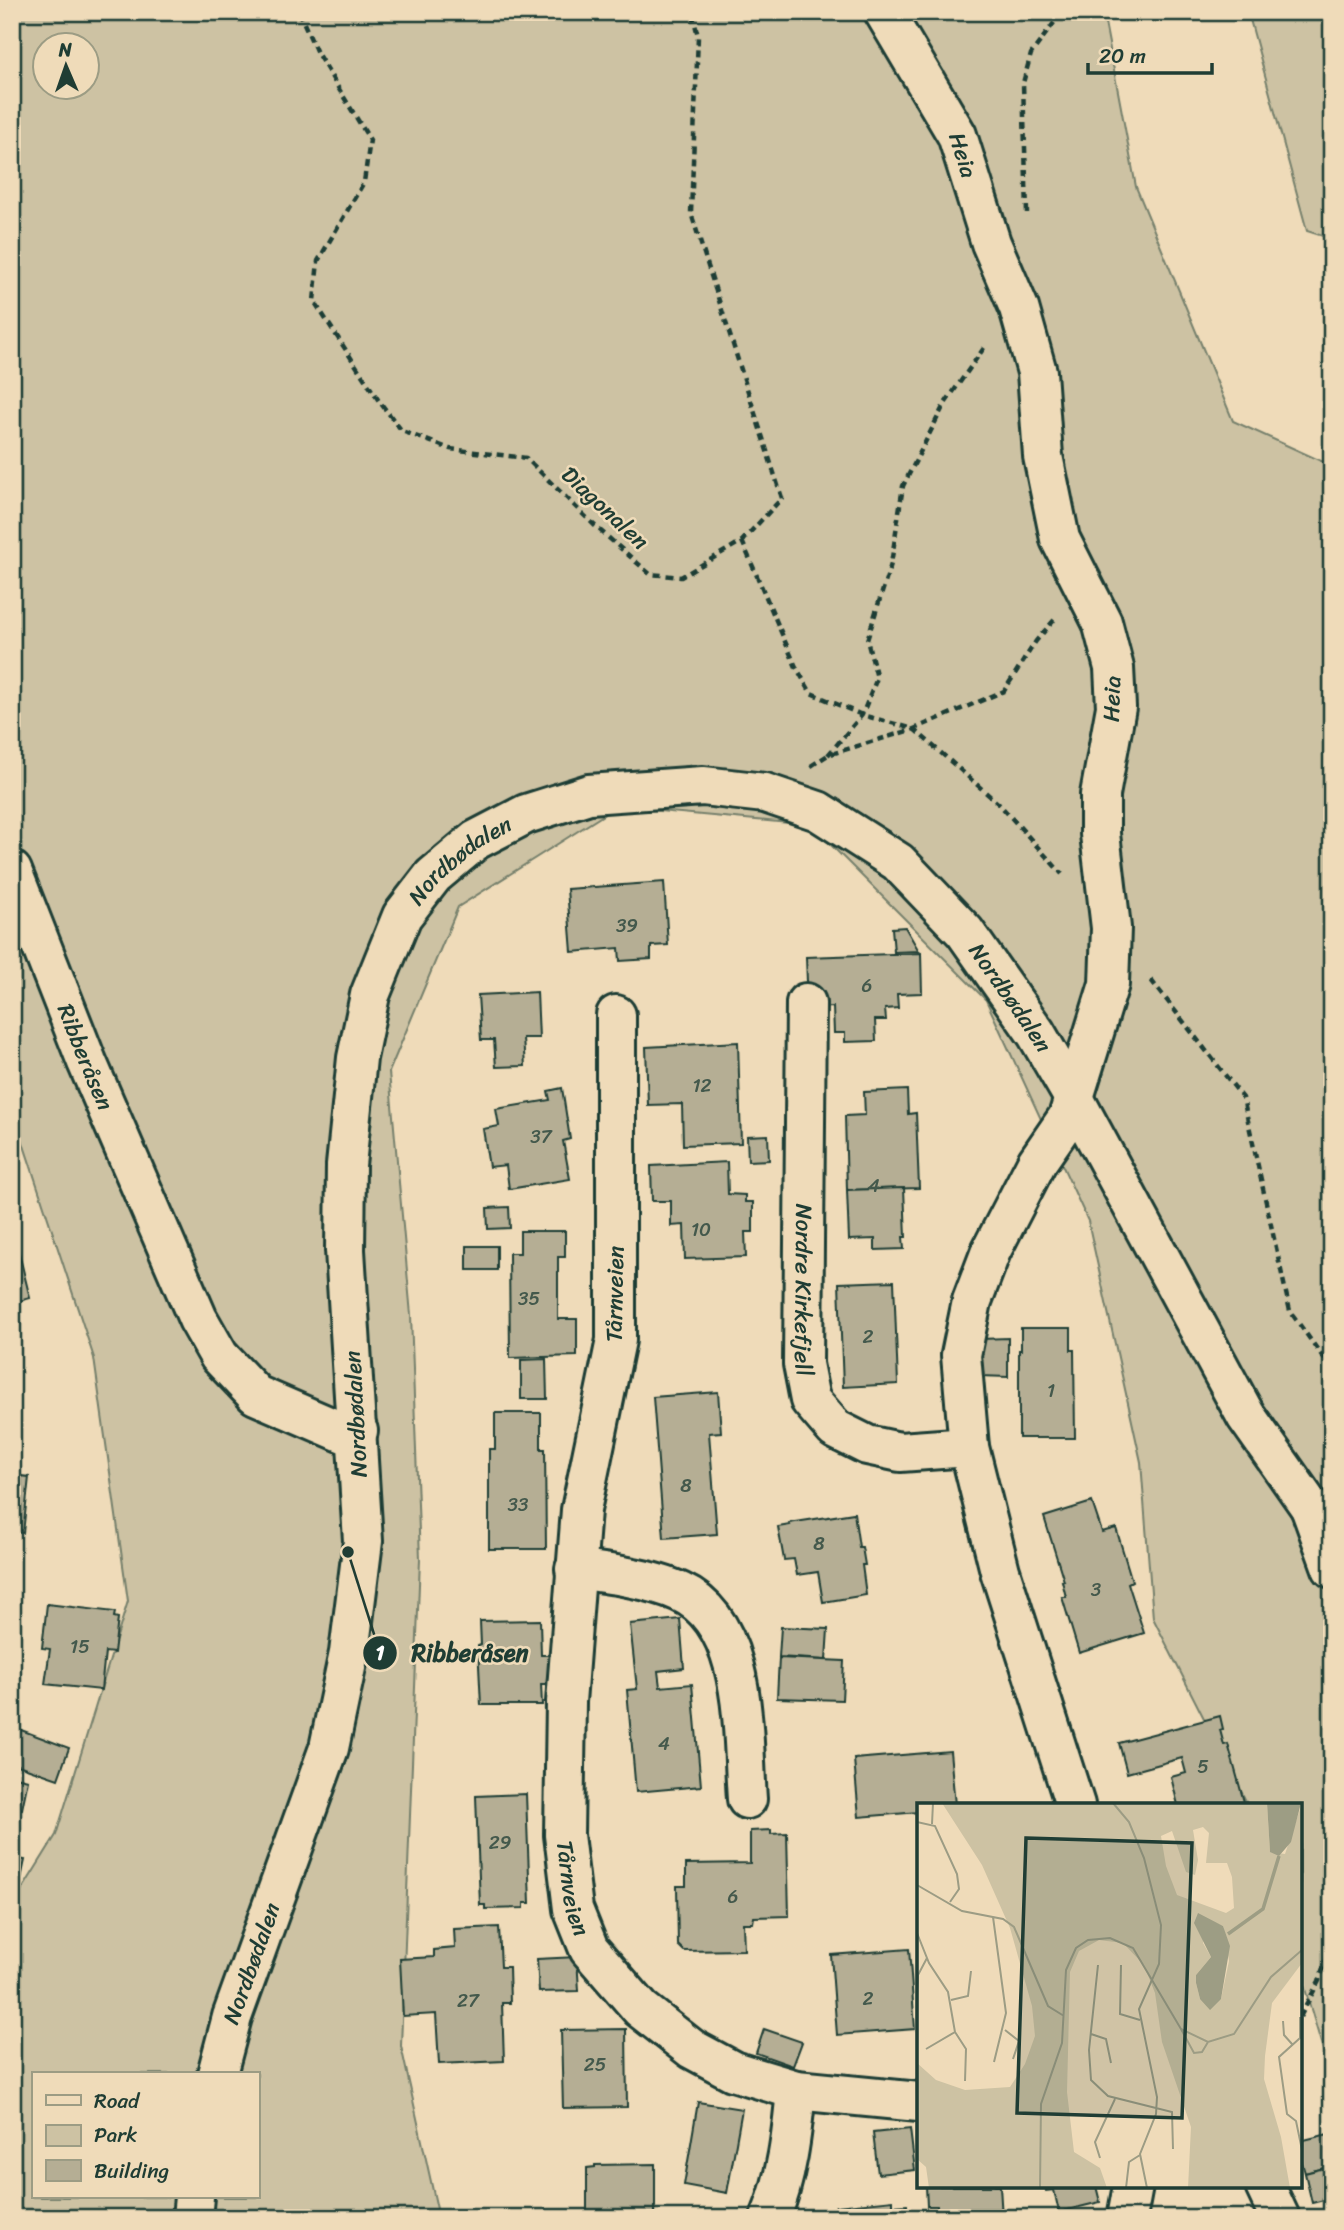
<svg xmlns="http://www.w3.org/2000/svg" width="1344" height="2230" font-family="Sriracha,sans-serif">
	<rect width="100%" height="100%" fill="#efdbb9"/>
	<filter id="ink" filterUnits="userSpaceOnUse"><feTurbulence type="fractalNoise" baseFrequency=".0143" numOctaves="2"/><feDisplacementMap in="SourceGraphic" scale="14" xChannelSelector="R" yChannelSelector="G"/><feConvolveMatrix kernelMatrix="1 2 1 2 8 2 1 2 1" color-interpolation-filters="sRGB"/></filter>
	<g filter="url(#ink)">
		<g fill="#cdc2a3" stroke="#76806c" stroke-width="2" fill-rule="evenodd">
			<path d="M12 12H1103L1136 187 1233 421 1332 466V2080L1300 1972V1805H1248L1153 1618 1141 1462 1088 1221 986 1000 811 825 616 807 458 907 389 1072 411 1315 420 1559 401 2046 439 2218H12V1906L56 1835 128 1601 94 1358 12 1109ZM46 46H88V88H46ZM33 2074H257V2197H33Z"/>
			<polygon points="1248,12 1332,12 1332,239 1307,231"/>
		</g>
		<g fill="#b5ae94" stroke="#1f3d34" stroke-width="2">
			<polygon points="664,882 668,945 651,946 651,959 620,961 619,948 572,952 567,889"/>
			<polygon points="905,927 919,951 894,952 892,928"/>
			<polygon points="921,953 922,993 897,994 898,1008 885,1009 886,1020 875,1020 876,1041 845,1042 845,1033 834,1033 833,1007 808,1008 806,957"/>
			<polygon points="537,992 539,1038 523,1038 525,1066 496,1067 494,1040 481,1040 478,995"/>
			<polygon points="738,1042 741,1143 683,1145 682,1104 648,1105 646,1047"/>
			<polygon points="562,1088 570,1139 563,1141 570,1179 509,1189 506,1165 489,1167 483,1129 499,1126 496,1109 550,1100 548,1091"/>
			<polygon points="907,1090 908,1114 916,1113 919,1188 847,1190 845,1116 865,1115 864,1092"/>
			<polygon points="768,1135 769,1160 748,1161 747,1136"/>
			<polygon points="727,1162 728,1194 745,1195 745,1202 753,1202 753,1232 745,1232 746,1257 685,1259 684,1225 671,1226 671,1201 652,1201 651,1166"/>
			<polygon points="904,1188 906,1237 903,1237 904,1249 875,1250 875,1239 849,1240 847,1190"/>
			<polygon points="509,1207 510,1228 488,1229 487,1208"/>
			<polygon points="520,1231 565,1231 565,1257 558,1257 558,1319 577,1319 577,1356 510,1358 509,1253 520,1253"/>
			<polygon points="12,1244 14,1250 18,1249 30,1298 12,1303"/>
			<rect x="467" y="1246" width="30" height="24"/>
			<polygon points="894,1281 898,1384 843,1387 839,1283"/>
			<polygon points="1021,1328 1071,1328 1071,1350 1074,1350 1075,1438 1019,1438 1019,1350 1021,1350"/>
			<polygon points="1008,1338 1008,1377 980,1376 980,1339"/>
			<polygon points="546,1359 547,1399 521,1399 521,1360"/>
			<polygon points="718,1392 721,1432 709,1433 717,1534 664,1538 653,1397"/>
			<polygon points="495,1413 541,1413 541,1449 545,1449 546,1549 489,1549 489,1449 495,1449"/>
			<polygon points="12,1475 29,1477 23,1533 12,1532"/>
			<polygon points="1092,1502 1102,1532 1116,1528 1132,1581 1128,1583 1144,1633 1079,1653 1062,1597 1066,1597 1062,1581 1064,1581 1044,1517"/>
			<polygon points="854,1513 859,1547 862,1547 865,1565 862,1565 866,1595 823,1602 818,1572 797,1575 794,1559 784,1560 778,1527 790,1525 789,1523"/>
			<polygon points="47,1604 115,1612 114,1617 118,1618 114,1653 105,1652 101,1690 45,1684 50,1649 42,1648"/>
			<polygon points="680,1619 684,1668 658,1671 660,1687 692,1684 701,1786 636,1792 627,1690 637,1689 630,1624"/>
			<polygon points="540,1620 541,1655 549,1655 550,1684 541,1684 542,1705 481,1705 478,1646 481,1645 480,1621"/>
			<polygon points="781,1627 828,1629 826,1660 779,1657"/>
			<polygon points="779,1658 844,1661 842,1700 777,1698"/>
			<polygon points="1220,1716 1223,1729 1220,1730 1224,1745 1228,1744 1244,1802 1233,1805 1178,1805 1171,1777 1186,1773 1182,1758 1127,1773 1119,1743"/>
			<polygon points="21,1730 69,1748 58,1779 12,1763 12,1753"/>
			<polygon points="950,1751 955,1805 919,1805 919,1812 859,1817 854,1759"/>
			<polygon points="12,1776 28,1780 22,1809 12,1807"/>
			<polygon points="526,1794 530,1903 524,1903 524,1908 485,1909 485,1905 480,1905 476,1796"/>
			<polygon points="771,1830 771,1834 787,1833 789,1916 754,1917 753,1923 743,1923 744,1950 684,1951 678,1945 677,1886 686,1886 686,1864 750,1863 750,1831"/>
			<polygon points="12,1858 25,1860 13,1916 12,1916"/>
			<polygon points="499,1927 501,1967 509,1967 510,2003 502,2003 504,2061 439,2064 436,2014 403,2016 400,1959 434,1957 434,1950 455,1948 454,1929"/>
			<polygon points="909,1949 915,2029 837,2035 831,1955"/>
			<polygon points="577,1957 579,1991 539,1992 537,1959"/>
			<polygon points="626,2029 627,2107 563,2108 561,2030"/>
			<polygon points="764,2029 802,2042 793,2066 756,2053"/>
			<polygon points="698,2102 742,2109 727,2193 684,2185"/>
			<polygon points="910,2129 915,2170 878,2174 873,2133"/>
			<polygon points="1332,2133 1332,2166 1305,2173 1300,2156 1300,2141"/>
			<polygon points="655,2164 655,2218 574,2218 587,2216 587,2168 595,2167 595,2165"/>
			<polygon points="1332,2166 1332,2198 1312,2203 1305,2173"/>
			<polygon points="926,2186 1000,2186 1002,2218 938,2218 937,2206 927,2206"/>
			<polygon points="1045,2186 1096,2186 1100,2202 1059,2212 1054,2190 1046,2191"/>
			<polygon points="893,2200 893,2206 907,2205 908,2218 825,2218 824,2210 837,2208 836,2206"/>
		</g>
		<g fill="none" stroke-linecap="round" stroke-linejoin="round">
			<g stroke="#1f3d34" stroke-width="44">
				<g id="minor">
					<path id="s1" d="M884 12 957 135 991 243 1019 308 1037 372 1043 456 1060 539 1102 622 1114 668 1116 707 1100 795V834L1111 928 1109 984 1068 1117 1037 1162 991 1251 972 1301 961 1355 969 1447 1000 1571 1075 1805"/>
					<path id="s2" d="M12 871 87 1062 198 1319 219 1356 256 1395 344 1433 358 1431"/>
					<path id="s3" d="M806 1003 803 1364 810 1400 835 1429 867 1445 900 1452 969 1447"/>
					<path id="s4" d="M616 1015V1340L581 1510 566 1702 564 1835 573 1909 589 1949 641 2009 692 2049 733 2071 796 2090 919 2102"/>
					<polyline points="1310,1507 1332,1568"/>
					<path d="M575 1569C606 1573 652 1579 680 1592 749 1623 742 1734 747 1799"/>
					<path id="s5" d="M217 2074 232 2017 329 1748 349 1653 363 1541 345 1250 346 1165 357 1058 370 995 402 916 433 876 476 840 526 814 589 794 703 786 765 793 818 811 898 862 965 932 1036 1033 1075 1100 1246 1416 1310 1507 1332 1524"/>
					<polyline points="1265,2186 1280,2218"/>
					<polyline points="192,2218 194,2197"/>
					<path d="M770 2218C787 2178 792 2133 796 2090"/>
					<polyline points="1127,2218 1133,2186"/>
				</g>
			</g>
			<g stroke="#1f3d34" stroke-width="4.5" stroke-dasharray="7 5" stroke-linecap="butt">
				<polyline points="299,12 317,53 370,140 364,182 318,261 314,301 379,401 402,431 450,449 526,458 594,525 650,574 681,577 742,541 782,498 691,213 698,36 692,12"/>
				<polyline points="1027,213 1023,83 1031,54 1062,12"/>
				<polyline points="742,541 796,667 811,693 862,715 914,729 1000,805 1062,874"/>
				<polyline points="828,755 862,715 877,678 867,640 891,564 903,486 944,405 986,345"/>
				<polyline points="811,766 828,755 914,729 1004,691 1036,641 1055,619"/>
				<polyline points="1151,980 1243,1098 1290,1311 1332,1370"/>
				<polyline points="1300,2017 1319,1981 1332,1942"/>
			</g>
			<use href="#minor" stroke="#efdbb9" stroke-width="38"/>
		</g>
	</g>
	<g text-anchor="middle" dominant-baseline="central" stroke-width="5" stroke-linejoin="round" paint-order="stroke">
		<g font-size="19" fill="#44594c">
			<text x="627" y="925">39</text>
			<text x="867" y="985">6</text>
			<text x="702" y="1085">12</text>
			<text x="541" y="1136">37</text>
			<text x="874" y="1185">4</text>
			<text x="701" y="1229">10</text>
			<text x="529" y="1298">35</text>
			<text x="868" y="1336">2</text>
			<text x="1051" y="1390">1</text>
			<text x="686" y="1485">8</text>
			<text x="518" y="1504">33</text>
			<text x="819" y="1543">8</text>
			<text x="1096" y="1589">3</text>
			<text x="80" y="1646">15</text>
			<text x="664" y="1743">4</text>
			<text x="1203" y="1766">5</text>
			<text x="500" y="1842">29</text>
			<text x="733" y="1896">6</text>
			<text x="868" y="1998">2</text>
			<text x="468" y="2000">27</text>
			<text x="595" y="2064">25</text>
		</g>
		<g font-size="23" fill="#1f3d34" stroke="#efdbb9">
			<text stroke="none"><textPath href="#s1" startOffset="164">Heia</textPath></text>
			<text transform="translate(605 508) rotate(43)">Diagonalen</text>
			<text transform="translate(1112 699) rotate(-88)">Heia</text>
			<text stroke="none"><textPath href="#s5" startOffset="1270">Nordbødalen</textPath></text>
			<text stroke="none"><textPath href="#s5" startOffset="1922">Nordbødalen</textPath></text>
			<text stroke="none"><textPath href="#s2" startOffset="200">Ribberåsen</textPath></text>
			<text stroke="none"><textPath href="#s3" startOffset="287">Nordre Kirkefjell</textPath></text>
			<text transform="translate(615 1294) rotate(-89)">Tårnveien</text>
			<text transform="translate(356 1414) rotate(-93)">Nordbødalen</text>
			<text stroke="none"><textPath href="#s4" startOffset="878">Tårnveien</textPath></text>
			<text stroke="none"><textPath href="#s5" startOffset="116">Nordbødalen</textPath></text>
		</g>
	</g>
	<g transform="translate(917 1803)">
		<rect width="385" height="385" fill="#efdbb9"/>
		<path d="M25 0H350L353 49 368 51 385 0V160L355 200 348 253 347 276 364 334 373 385H271L274 324 245 239 238 190 227 162 206 140 182 137 162 148 153 169 150 289 157 349 183 365 190 385H12L9 364 0 356V260L19 277 48 287 93 284 108 261 118 233 115 203 93 125 65 62ZM286 24 292 30 289 60H310L315 74 317 105 309 110 260 92 249 63 244 33 255 28 269 69 278 72 281 57 276 27ZM290 116 306 123 312 158 304 196H283L279 180V172L294 154 286 140Z" fill="#cdc2a3" fill-rule="evenodd"/>
		<path d="M350 0H384L374 39 362 53 353 49ZM281 110 306 123 313 143 304 196 293 207 283 196 279 180V172L294 154 277 120Z" fill="#9d9d84"/>
		<path fill="none" stroke="#9d9d84" stroke-width="3.5" d="M311 131 346 106 362 53"/>
		<path fill="none" stroke="#9c9c84" stroke-width="2" d="M196 0 212 19 227 55 244 122 242 161 222 206 240 294 239 311 223 351 230 385M0 19 18 23 40 71 42 86 33 99M15 21 16 0M0 82 45 108 86 116 97 124 131 203 147 213M76 114 89 210 77 259M0 130 12 160 31 189 38 229 9 246M181 162 172 247 174 277 191 293 255 309 256 346M204 162 203 211 223 217M0 193 1 172 10 155M34 197 51 193 54 168M383 214V235L362 254 370 311 379 318 385 347M366 218 367 232 375 241M264 226 277 250 285 249 291 239M88 227 102 238 96 256M38 229 49 246 48 278M174 231 189 236 194 260M183 355 178 339 198 296M123 385 124 301 145 240 149 167 159 145 171 137 193 135 216 145 264 226 291 239 317 231 354 174 385 147M209 385 212 359 223 352"/>
		<path fill="#1f3d34" fill-opacity="0.15" stroke="#1f3d34" stroke-width="3.5" d="M109 35 275 40 265 315 100 310Z"/>
		<rect width="385" height="385" fill="none" stroke="#1f3d34" stroke-width="3.5"/>
	</g>
	<path fill="none" stroke="#1f3d34" stroke-width="2.5" d="M348 1552L380 1653"/>
	<g fill="#1f3d34" stroke="#efdbb9" stroke-width="2.5">
		<circle cx="348" cy="1552" r="7"/>
		<circle cx="380" cy="1653" r="18"/>
	</g>
	<g font-size="21" text-anchor="middle" font-weight="bold" fill="#fff">
		<text x="380" y="1660">1</text>
	</g>
	<g font-size="24" text-anchor="middle" font-weight="bold" fill="#1f3d34" stroke="#efdbb9" stroke-width="5" stroke-linejoin="round" paint-order="stroke">
		<text x="470" y="1661">Ribberåsen</text>
	</g>
	<rect width="1344" height="2230" fill="none" stroke="#efdbb9" stroke-width="42"/>
	<rect x="21" y="21" width="1302" height="2188" fill="none" stroke="#1f3d34" stroke-width="2.5" filter="url(#ink)"/>
	<rect x="32" y="2072" width="228" height="126" fill="#efdbb9" stroke="#9c9c84" stroke-width="2"/>
	<rect x="46" y="2095" width="35" height="10" fill="#efdbb9" stroke="#9c9c84" stroke-width="2"/>
	<text x="94" y="2108" font-size="21" fill="#1f3d34">Road</text>
	<rect x="46" y="2125" width="35" height="21" fill="#cdc2a3" stroke="#9c9c84" stroke-width="2"/>
	<text x="94" y="2142" font-size="21" fill="#1f3d34">Park</text>
	<rect x="46" y="2160" width="35" height="21" fill="#b5ae94" stroke="#9c9c84" stroke-width="2"/>
	<text x="94" y="2178" font-size="21" fill="#1f3d34">Building</text>
	<g transform="translate(66 66) rotate(358)"><circle r="33" fill="#efdbb9" stroke="#9c9c84" stroke-width="2"/>
	<path d="M0-5L12 26L0 18L-12 26Z" fill="#1f3d34"/>
	<text y="-10" font-size="19" font-weight="bold" text-anchor="middle" fill="#1f3d34">N</text>
	</g>
	<path d="M1088 63v10h124v-10" fill="none" stroke="#1f3d34" stroke-width="3.5"/>
	<text x="1099" y="63" font-size="21" fill="#1f3d34" stroke="#efdbb9" stroke-width="5" paint-order="stroke">20 m</text>
</svg>
